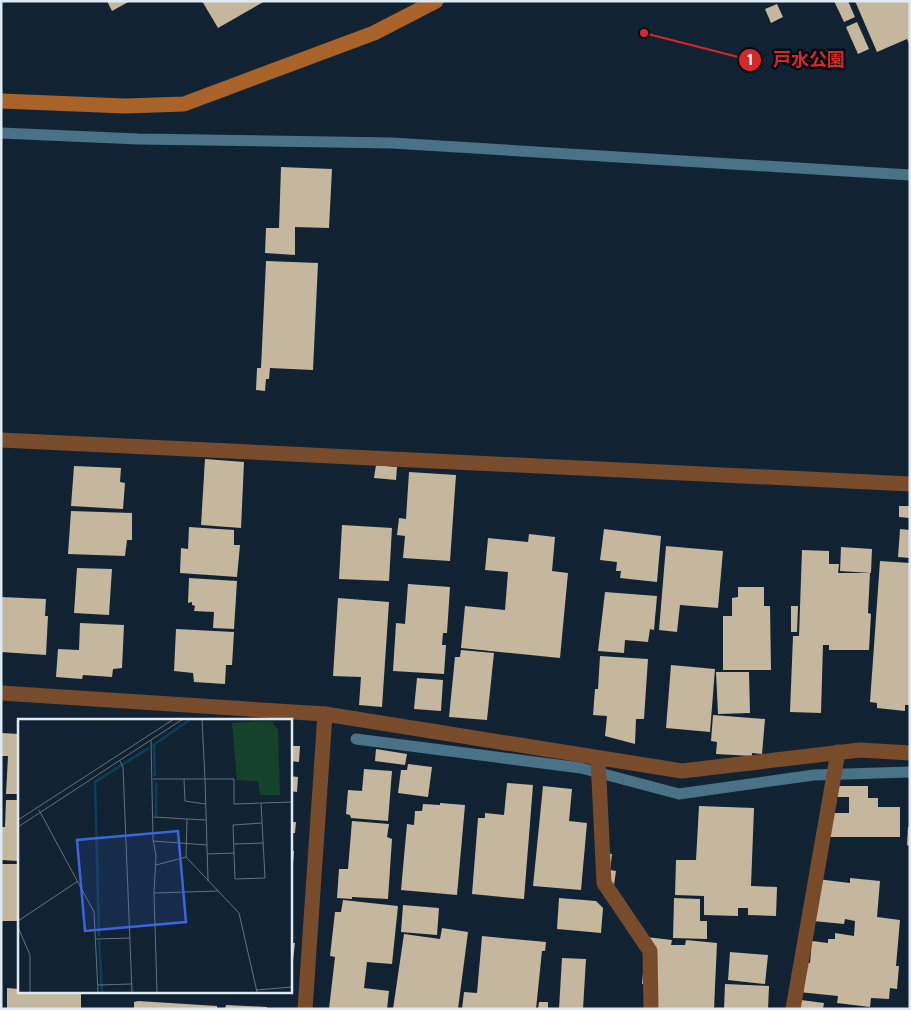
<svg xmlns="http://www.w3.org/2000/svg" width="911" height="1010" font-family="'DM Sans','Noto Sans JP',sans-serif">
	<rect width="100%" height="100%" fill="#112332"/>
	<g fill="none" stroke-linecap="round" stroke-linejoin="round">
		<g stroke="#4a7286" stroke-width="11">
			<polyline points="1,133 138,139 392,143 910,175"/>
			<polyline points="356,739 581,768 679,794 814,775 910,772"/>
		</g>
	</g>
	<g fill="#c5b69e">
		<polygon points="107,1 130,1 112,11"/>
		<polygon points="202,1 265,1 218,28"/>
		<polygon points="834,1 848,1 855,17 844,22"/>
		<polygon points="855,1 910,1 910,45 907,39 877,52"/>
		<polygon points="777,4 783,17 771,23 765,9"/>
		<polygon points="857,22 869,49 858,54 846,27"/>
		<polygon points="281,167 332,169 329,228 295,227 295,255 265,253 266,228 279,228"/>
		<polygon points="266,261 318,263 313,370 270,368 269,379 266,379 265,391 256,390 257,368 261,368"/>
		<polygon points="205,459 244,462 241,528 201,525"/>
		<polygon points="376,465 397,467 396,480 374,478"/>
		<polygon points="74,466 121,468 120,482 125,483 123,509 71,506"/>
		<polygon points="409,472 456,475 450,561 403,558 405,536 397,535 399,518 406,519"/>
		<polygon points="899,506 910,506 910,518 899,517"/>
		<polygon points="71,511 132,513 132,540 127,540 125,556 68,554"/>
		<polygon points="342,525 392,528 389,581 339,579"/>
		<polygon points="189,527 234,530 234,545 240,545 237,577 180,573 181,548 188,549"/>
		<polygon points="604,529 661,536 657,582 620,578 621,571 616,571 617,562 600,560"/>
		<polygon points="900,529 910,530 910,558 898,557"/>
		<polygon points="529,534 555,537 552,571 568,573 560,658 461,648 465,606 505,610 508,572 485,570 488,538 528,542"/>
		<polygon points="666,546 723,551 718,608 680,605 677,632 659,630"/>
		<polygon points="841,547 872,549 871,573 840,571"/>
		<polygon points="802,550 829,551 829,564 839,564 838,573 870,573 868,613 871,614 869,650 829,650 829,645 823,645 821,713 790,712 793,636 799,636"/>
		<polygon points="880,561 910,563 910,705 905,705 905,711 877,708 877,703 870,702"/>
		<polygon points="77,568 112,569 109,615 74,613"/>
		<polygon points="189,578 237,581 234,629 213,628 214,612 194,611 195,606 192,605 192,602 188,603"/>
		<polygon points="408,584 450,587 447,633 443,633 442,645 446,645 444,674 393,671 396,623 405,624"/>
		<polygon points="738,587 764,587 764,606 770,606 771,670 723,670 723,616 732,616 732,598 738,597"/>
		<polygon points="605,592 657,596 654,630 650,629 648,642 625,640 624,653 598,651"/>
		<polygon points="1,597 46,599 45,616 48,616 46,655 1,652"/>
		<polygon points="338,598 389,602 382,707 359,705 361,677 333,676"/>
		<polygon points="791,606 798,606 797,632 791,632"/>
		<polygon points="80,623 124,625 122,668 113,669 112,677 83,675 82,679 56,677 58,649 79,650"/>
		<polygon points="176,629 234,632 232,665 226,665 225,684 194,682 193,673 174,671"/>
		<polygon points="461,650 494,653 487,720 449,717 455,657 460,657"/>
		<polygon points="600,656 648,659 644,719 636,719 635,744 605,736 607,716 593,715 595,689 598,689"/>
		<polygon points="671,665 715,669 710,732 666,728"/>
		<polygon points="716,672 749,672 750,713 718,714"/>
		<polygon points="417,678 443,680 441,711 414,709"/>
		<polygon points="713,715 765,719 762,754 752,753 752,756 716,754 717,742 711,741"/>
		<polygon points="2,733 19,734 19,794 6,794 8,756 1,756"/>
		<polygon points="290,746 300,746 299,762 290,761"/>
		<polygon points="376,749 407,754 405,765 375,761"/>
		<polygon points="408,764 432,767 428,797 398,793 401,770 407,770"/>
		<polygon points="364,769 392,771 388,821 351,818 350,815 346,814 348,790 362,791"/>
		<polygon points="290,776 298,777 297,792 290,791"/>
		<polygon points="507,783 533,785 524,899 472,894 478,818 485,818 485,813 504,815"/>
		<polygon points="543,786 572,789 569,821 587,823 581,890 533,886"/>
		<polygon points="831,786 868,786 868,798 878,798 878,807 900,807 900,837 829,837 829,813 849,813 849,797 831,797"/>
		<polygon points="6,800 19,800 19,861 1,860 1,827 5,827"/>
		<polygon points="440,803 465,805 457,895 401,890 407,824 414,825 415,811 422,811 423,804 440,805"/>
		<polygon points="699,806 754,808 751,886 777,887 776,916 748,915 748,908 738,908 738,916 704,915 704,896 675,895 676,860 696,860"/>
		<polygon points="352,821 389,824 387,837 392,839 388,899 352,897 352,899 337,898 339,869 348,869"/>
		<polygon points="290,822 296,822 295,833 290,833"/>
		<polygon points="908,827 910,827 910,846 907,845"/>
		<polygon points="290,851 294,851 293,864 290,864"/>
		<polygon points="601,853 612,854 610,870 616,871 614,885 610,884"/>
		<rect x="1" y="864" width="18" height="57"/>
		<polygon points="290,871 293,871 292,886 290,886"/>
		<polygon points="850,878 880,881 877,917 900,920 896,966 899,966 897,989 890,988 889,999 871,998 870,1007 837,1003 838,996 799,992 801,962 810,963 812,941 828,943 828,939 835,939 835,933 854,936 855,921 845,919 844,924 813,921 817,879 850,883"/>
		<polygon points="559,898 596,901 603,908 601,933 557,929"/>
		<polygon points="674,898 700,899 700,921 707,921 707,939 673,938"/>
		<polygon points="343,900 398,906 392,964 367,962 364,988 389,991 387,1009 329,1009 335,957 330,956 335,912 341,912"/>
		<polygon points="403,905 439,908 437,935 401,932"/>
		<polygon points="442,928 468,932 458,1009 393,1009 404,934 440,939"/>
		<polygon points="482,936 546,942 545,951 542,951 536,1009 462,1009 464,992 477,993"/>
		<polygon points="646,937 672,940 671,945 685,945 686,940 717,943 714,1009 651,1009 652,985 642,984"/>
		<polygon points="290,943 295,943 291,978 290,977"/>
		<polygon points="730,952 768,955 765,984 728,980"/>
		<polygon points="562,958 586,959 583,1009 559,1009"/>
		<polygon points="725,984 769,986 768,1009 724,1009"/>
		<polygon points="7,988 19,989 19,991 81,993 81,1009 7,1009"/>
		<polygon points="793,999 824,1003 823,1009 792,1009"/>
		<polygon points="138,1001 217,1006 217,1009 134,1009 134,1002"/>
		<polygon points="539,1002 548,1002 548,1009 538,1009"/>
		<polygon points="226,1005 267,1007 267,1009 225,1009"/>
	</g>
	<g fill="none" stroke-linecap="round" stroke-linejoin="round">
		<g stroke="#784c2a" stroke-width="15">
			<polyline points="1,440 910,484"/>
			<polyline points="1,693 325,714 682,771 860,750 910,753"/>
			<polyline points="598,758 604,883 650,951 651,1009"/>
			<polyline points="305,1009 325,714"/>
			<polyline points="793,1009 838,752"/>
		</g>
		<polyline stroke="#a96328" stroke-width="15" points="1,101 125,106 184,104 374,33 436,1"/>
	</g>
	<g transform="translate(18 719)">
		<rect width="274" height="274" fill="#112332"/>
		<path d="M253 2 260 11 262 76H242L240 62 219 61 214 4Z" fill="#15422b"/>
		<path fill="none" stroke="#0b3f57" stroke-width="2.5" d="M136 26 137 57M134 27 173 0M138 63V97M81 217 77 63 131 29M81 221 84 273"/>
		<path fill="none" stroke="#63727f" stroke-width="1" d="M184 0 187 60H216V85L274 83M133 21 135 120 138 137 136 174 139 273M102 42 105 48 114 273M135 60H187L190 162M166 60 167 82 187 85M21 91 76 193 80 273M136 98 169 100 168 138 221 194 239 273M169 100 188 101M0 101 156 0M0 108 165 0M135 122 189 126M216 125 245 124M216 134 215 106 244 104M189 135 216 134 217 160 247 159 243 84M138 146 168 138M136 174 200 172M0 202 60 162M0 208 12 236V273M78 220 112 219M80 266 114 265M238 271 274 268"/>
		<path fill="#3a65dc" fill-opacity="0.15" stroke="#3a65dc" stroke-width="2.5" d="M160 112 168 203 67 212 59 121Z"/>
		<rect width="274" height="274" fill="none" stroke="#dee9f3" stroke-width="2.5"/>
	</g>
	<path fill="none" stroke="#d62828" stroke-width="2" d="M644 33L750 60"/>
	<g fill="#d62828" stroke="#050c12" stroke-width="2">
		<circle cx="644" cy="33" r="5"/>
		<circle cx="750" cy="60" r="12"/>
	</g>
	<g font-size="15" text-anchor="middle" font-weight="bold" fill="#fff">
		<text x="750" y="65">1</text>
	</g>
	<g font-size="18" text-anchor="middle" font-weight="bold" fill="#d62828" stroke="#050c12" stroke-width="5" stroke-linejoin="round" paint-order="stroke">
		<text x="809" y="66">戸水公園</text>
	</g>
	<rect width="911" height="1010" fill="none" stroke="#dee9f3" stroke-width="5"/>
</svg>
